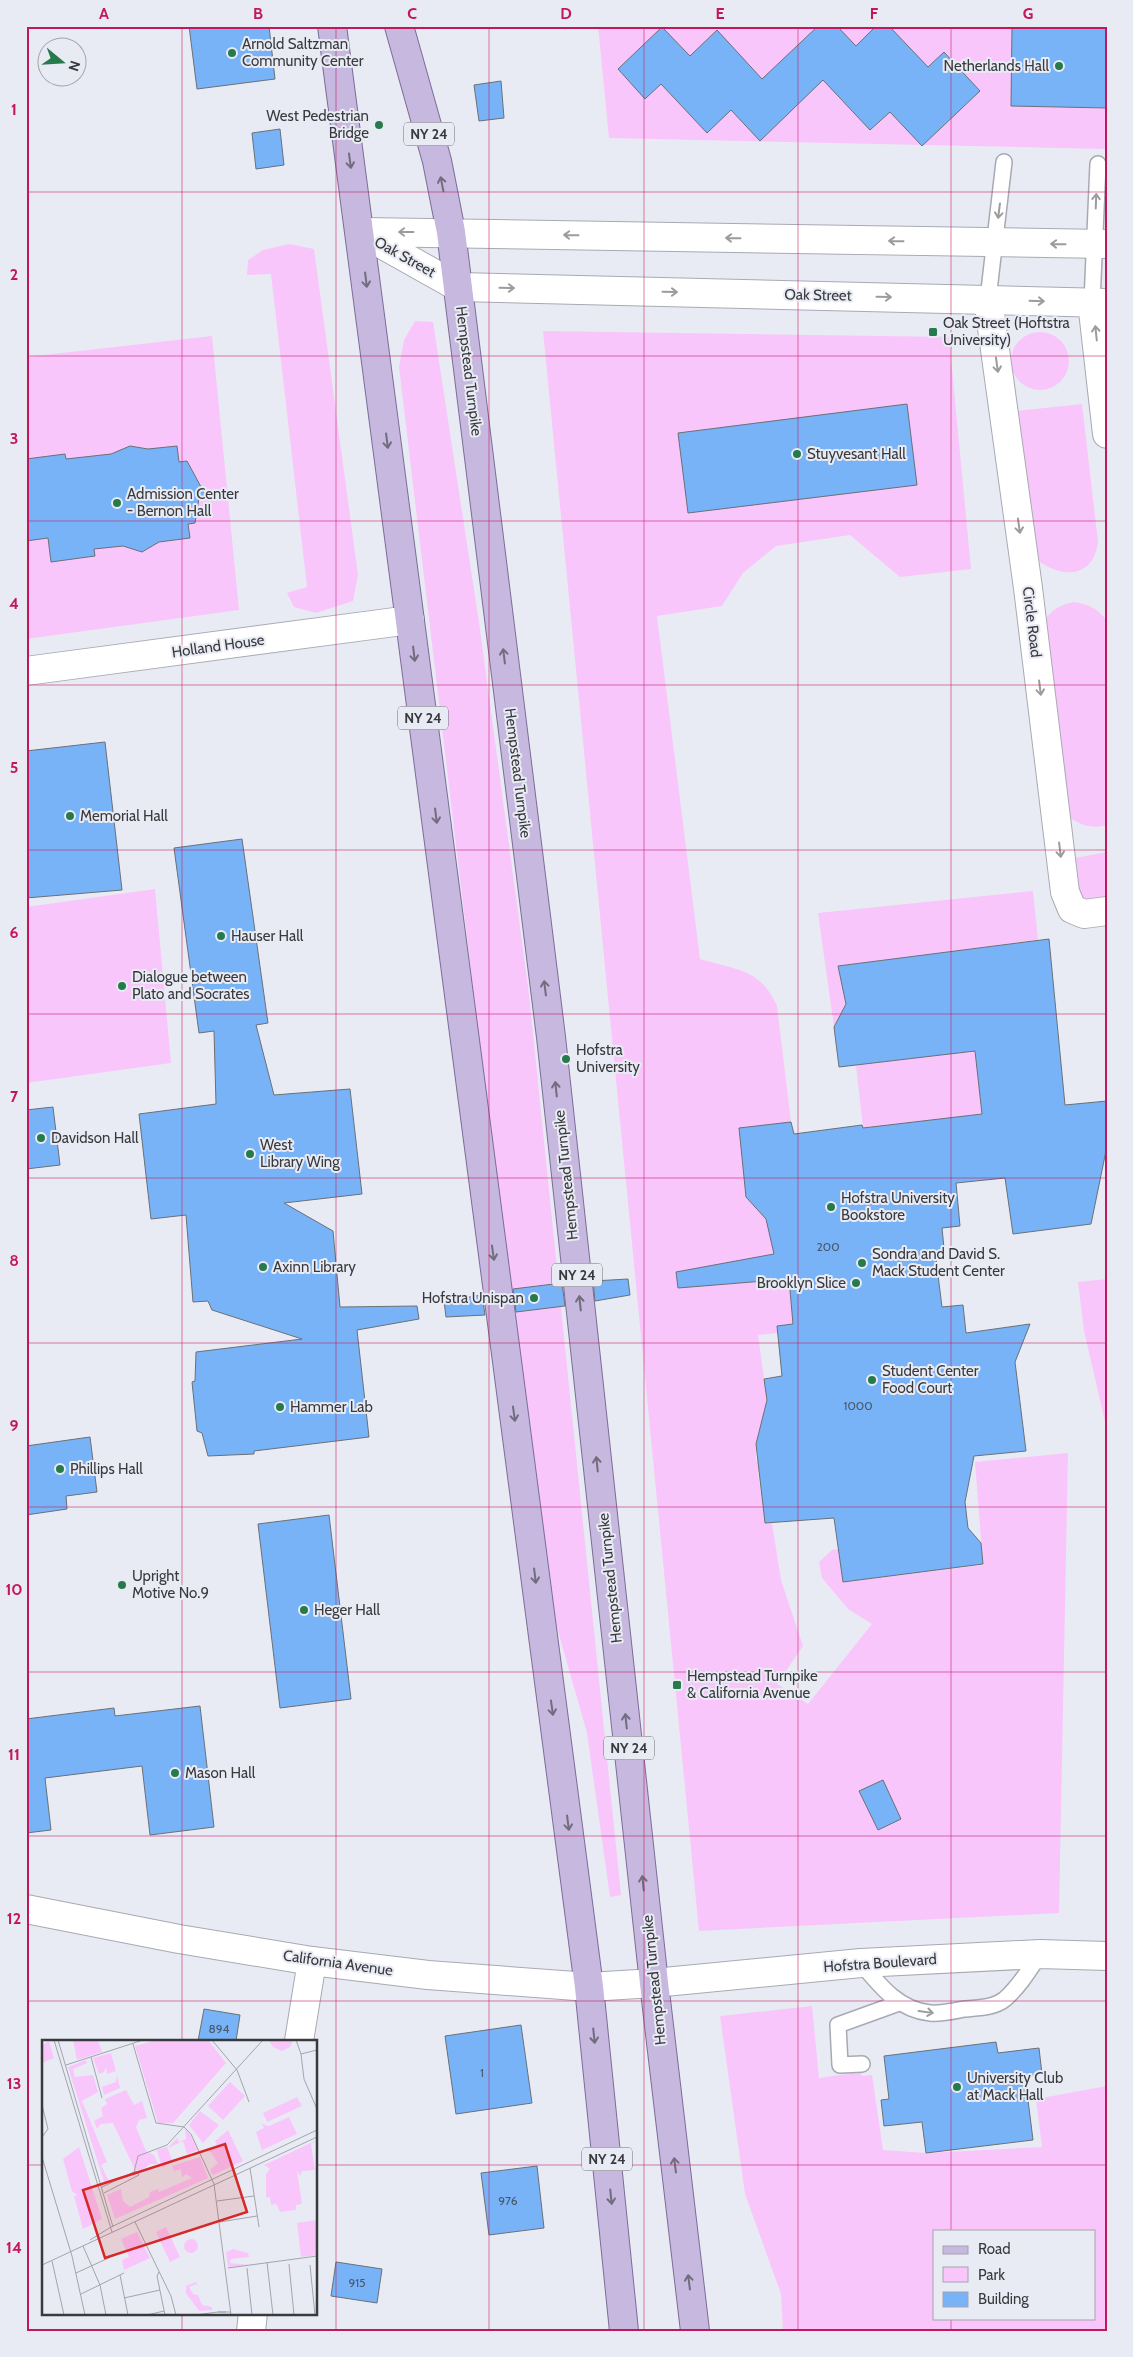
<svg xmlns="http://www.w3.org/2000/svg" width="1133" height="2357" font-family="Cabin,sans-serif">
	<rect width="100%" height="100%" fill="#e9ebf4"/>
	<g fill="#f9c6fb" fill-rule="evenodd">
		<polygon points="598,26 1107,26 1107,149 609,138"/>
		<polygon points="289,244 314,249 358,575 353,601 316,613 294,607 287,593 307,587 271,274 247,275 248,260 263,250"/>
		<polygon points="415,321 433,322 479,622 529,994 621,1895 610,1897 587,1733 552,1610 532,1482 399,367 404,340"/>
		<path d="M543 331 949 337 971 569 900 577 850 535 776 546 743 573 722 606 657 616 700 959C736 970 760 968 777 1006L791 1122 766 1219 786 1251 793 1324 777 1326 778 1333 758 1335 767 1400 756 1444V1461L772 1460 773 1470 758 1472 765 1523H772L781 1580 803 1646 777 1684 808 1704 872 1624 848 1609 822 1578 819 1562 832 1550 838 1549 843 1582 983 1565 975 1462 1068 1453 1059 1913 699 1931Z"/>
		<circle cx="1040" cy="361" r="29"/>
		<polygon points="212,336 239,610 26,639 26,357"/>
		<path d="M1082 404 1098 542C1093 579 1061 579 1036 559L1015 411Z"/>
		<path d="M1074 602C1089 604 1098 609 1107 621V825C1091 830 1078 824 1066 815L1042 624C1050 611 1059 605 1074 602Z"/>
		<polygon points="1107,852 1107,906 1081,907 1066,869 1075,858"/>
		<polygon points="155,889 171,1063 26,1083 26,907"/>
		<polygon points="1033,891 1038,940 838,966 846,1004 834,1027 818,913"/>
		<polygon points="975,1051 982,1114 863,1128 856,1065"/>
		<polygon points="1107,1279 1107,1430 1084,1331 1078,1282"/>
		<path d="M812 2006 819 2078 860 2072 862 2076 872 2075 883 2150 926 2153 1042 2147 1036 2099 1107 2086V2331H783L781 2294 745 2194 720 2016ZM934 2231H1094V2318H934Z"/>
	</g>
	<g fill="#78b3f7" stroke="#6a7077">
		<polygon points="189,26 269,26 275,79 197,89"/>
		<polygon points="818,26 837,26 856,46 876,26 889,26 928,67 944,52 980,91 922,146 890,112 870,130 823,80 760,141 731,110 707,133 661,84 645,99 618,69 662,27 690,56 717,30 762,79"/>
		<polygon points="1012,26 1107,26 1107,108 1011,106"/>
		<polygon points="501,81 504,118 479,121 474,85"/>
		<polygon points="280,129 284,165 256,169 252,133"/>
		<polygon points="907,404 917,485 688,513 678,433"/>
		<polygon points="130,446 148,449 177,446 179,462 187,461 207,498 199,498 195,523 188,524 190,538 159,542 142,552 123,546 94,549 95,556 51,562 48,538 26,541 26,459 65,454 66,459 111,454"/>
		<polygon points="105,742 122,890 26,898 26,751"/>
		<polygon points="242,839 268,1023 256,1025 274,1095 350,1089 362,1194 284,1203 333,1231 340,1307 417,1306 419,1319 357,1330 369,1437 254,1451 254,1454 208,1456 202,1433 197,1431 192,1382 195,1381 196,1352 302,1339 212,1310 208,1301 193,1302 186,1215 151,1219 139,1114 216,1104 214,1031 199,1033 174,848"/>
		<polygon points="1049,939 1065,1105 1107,1101 1107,1146 1091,1224 1013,1234 1005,1178 956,1183 960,1226 942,1228 945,1258 936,1259 942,1307 963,1305 966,1333 1030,1324 1015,1362 1026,1451 974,1456 965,1502 968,1528 981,1543 983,1564 843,1582 834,1518 765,1523 756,1444 767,1400 764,1379 782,1376 777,1326 793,1324 789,1279 678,1288 676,1272 774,1254 766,1219 746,1197 739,1128 791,1122 794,1134 862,1125 863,1128 982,1114 975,1051 839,1067 834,1027 846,1004 838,966"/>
		<polygon points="53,1107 60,1165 26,1169 26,1110"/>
		<polygon points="628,1279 630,1295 595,1301 593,1281"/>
		<polygon points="562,1283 565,1306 516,1312 513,1289"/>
		<polygon points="482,1295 485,1315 446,1317 444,1301"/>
		<polygon points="90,1437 97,1492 66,1496 67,1509 26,1515 26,1446"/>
		<polygon points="329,1515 351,1699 280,1708 258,1524"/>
		<polygon points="200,1706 214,1827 150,1835 142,1766 45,1778 51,1830 26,1833 26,1719 114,1708 115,1716"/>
		<polygon points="883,1780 901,1819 878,1830 859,1791"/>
		<polygon points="204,2009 240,2015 236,2041 198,2041"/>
		<polygon points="521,2025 532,2103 456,2114 445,2036"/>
		<polygon points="996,2042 998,2053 1039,2048 1042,2074 1025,2076 1033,2140 926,2153 922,2122 884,2126 881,2100 889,2099 884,2056"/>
		<polygon points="537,2166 544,2228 489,2235 481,2173"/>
		<polygon points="336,2262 382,2269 377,2303 331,2296"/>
	</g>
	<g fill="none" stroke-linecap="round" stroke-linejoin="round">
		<g stroke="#a8aab3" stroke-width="18">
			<g id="service">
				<polyline points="988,299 1004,162"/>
				<polyline points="1092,302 1098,164"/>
				<path d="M861 1963C880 1986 899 2010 930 2013 941 2014 954 2011 964 2009 977 2008 994 2008 1005 1999 1019 1987 1030 1969 1040 1954"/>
				<polyline points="862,2064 840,2065 838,2025 899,2003"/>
			</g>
		</g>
		<g stroke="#a8aab3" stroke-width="30">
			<g id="minor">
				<polyline points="988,299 1028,588 1065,892 1072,909 1084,914 1107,911"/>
				<polyline points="1092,302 1107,434"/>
				<polyline points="26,671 410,620"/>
				<polyline points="26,1909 179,1939 312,1961 428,1975 589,1987 654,1983 861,1963 1040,1954 1107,1956"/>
				<polyline points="299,2041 312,1961"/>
				<polyline points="251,2331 253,2313"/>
			</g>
		</g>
		<g stroke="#a8aab3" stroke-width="30">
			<g id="tertiary">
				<polyline points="360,232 458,287 1107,303"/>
				<polyline points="363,232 1107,244"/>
			</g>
		</g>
		<g stroke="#7c6d98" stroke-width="30">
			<g id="primary">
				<polyline points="332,26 589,1987 624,2331"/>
				<polyline points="399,26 437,161 451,232 551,1037 654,1983 695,2331"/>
			</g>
		</g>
		<use href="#service" stroke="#fff" stroke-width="15"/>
		<use href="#minor" stroke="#fff" stroke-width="28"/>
		<use href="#tertiary" stroke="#fff" stroke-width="28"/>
		<use href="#primary" stroke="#c6b8de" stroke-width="28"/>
	</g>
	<defs><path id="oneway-shaft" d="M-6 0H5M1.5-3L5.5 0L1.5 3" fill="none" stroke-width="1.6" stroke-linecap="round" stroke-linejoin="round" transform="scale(1.25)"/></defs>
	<g stroke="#716c7e">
		<use href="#oneway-shaft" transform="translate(350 161) rotate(82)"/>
		<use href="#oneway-shaft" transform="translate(442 184) rotate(-101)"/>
		<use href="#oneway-shaft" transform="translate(366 280) rotate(83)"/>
		<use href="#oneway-shaft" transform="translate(387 441) rotate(83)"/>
		<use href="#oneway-shaft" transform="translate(414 654) rotate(83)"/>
		<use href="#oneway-shaft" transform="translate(504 656) rotate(-97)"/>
		<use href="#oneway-shaft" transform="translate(436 816) rotate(83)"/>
		<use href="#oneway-shaft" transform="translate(545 988) rotate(-97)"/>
		<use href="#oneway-shaft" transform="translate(556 1089) rotate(-96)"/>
		<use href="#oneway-shaft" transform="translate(493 1253) rotate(82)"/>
		<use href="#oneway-shaft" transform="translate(580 1303) rotate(-96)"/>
		<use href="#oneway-shaft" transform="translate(514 1414) rotate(82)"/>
		<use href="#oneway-shaft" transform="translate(597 1464) rotate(-96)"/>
		<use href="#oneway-shaft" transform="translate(535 1576) rotate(83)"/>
		<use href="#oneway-shaft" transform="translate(552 1708) rotate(82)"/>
		<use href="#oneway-shaft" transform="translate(626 1721) rotate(-96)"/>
		<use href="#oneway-shaft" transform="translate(568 1823) rotate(83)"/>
		<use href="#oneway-shaft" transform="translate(643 1883) rotate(-96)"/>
		<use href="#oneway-shaft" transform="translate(594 2036) rotate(84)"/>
		<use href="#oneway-shaft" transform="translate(675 2165) rotate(-97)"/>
		<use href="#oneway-shaft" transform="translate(611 2197) rotate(84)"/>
		<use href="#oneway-shaft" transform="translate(689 2282) rotate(-97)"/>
	</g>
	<g stroke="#9c9c9e">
		<use href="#oneway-shaft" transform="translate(1096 201) rotate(-88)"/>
		<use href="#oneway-shaft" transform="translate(999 211) rotate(97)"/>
		<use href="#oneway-shaft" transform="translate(406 232) rotate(-180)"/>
		<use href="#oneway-shaft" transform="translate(571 235) rotate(-179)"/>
		<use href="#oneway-shaft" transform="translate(733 238) rotate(-179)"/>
		<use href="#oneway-shaft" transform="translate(896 241) rotate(-179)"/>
		<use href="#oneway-shaft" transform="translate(1058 244) rotate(-179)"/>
		<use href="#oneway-shaft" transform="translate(507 288) rotate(1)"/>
		<use href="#oneway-shaft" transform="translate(670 292) rotate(1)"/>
		<use href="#oneway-shaft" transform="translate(884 297) rotate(1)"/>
		<use href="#oneway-shaft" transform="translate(1037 301) rotate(2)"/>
		<use href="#oneway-shaft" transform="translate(1096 333) rotate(-96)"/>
		<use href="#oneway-shaft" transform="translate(997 365) rotate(82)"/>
		<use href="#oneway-shaft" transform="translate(1019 526) rotate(82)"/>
		<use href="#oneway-shaft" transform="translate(1040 688) rotate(83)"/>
		<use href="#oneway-shaft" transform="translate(1060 850) rotate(83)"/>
		<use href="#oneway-shaft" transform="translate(926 2012) rotate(8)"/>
	</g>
	<path fill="none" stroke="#c2185b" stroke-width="1" stroke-opacity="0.55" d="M182 26V2041M336 26V2331M489 26V2331M644 26V2331M798 26V2331M951 26V2231M26 192H1107M26 356H1107M26 521H1107M26 685H1107M26 850H1107M26 1014H1107M26 1178H1107M26 1343H1107M26 1507H1107M26 1672H1107M26 1836H1107M26 2001H1107M26 2165H44M316 2165H1107M182 2313V2331M951 2318V2331"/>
	<g fill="#277a4c" stroke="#e9ebf4" stroke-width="2">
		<circle cx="232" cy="53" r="5"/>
		<circle cx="1059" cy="66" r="5"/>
		<circle cx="379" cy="125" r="5"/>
		<rect x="928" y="327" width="10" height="10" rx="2.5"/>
		<circle cx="797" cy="454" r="5"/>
		<circle cx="117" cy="503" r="5"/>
		<circle cx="70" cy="816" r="5"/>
		<circle cx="221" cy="936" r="5"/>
		<circle cx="122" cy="986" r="5"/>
		<circle cx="566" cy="1059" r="5"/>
		<circle cx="41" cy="1138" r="5"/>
		<circle cx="250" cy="1154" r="5"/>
		<circle cx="831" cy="1207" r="5"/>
		<circle cx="862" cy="1263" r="5"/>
		<circle cx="263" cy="1267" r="5"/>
		<circle cx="856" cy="1283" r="5"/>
		<circle cx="534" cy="1298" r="5"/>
		<circle cx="872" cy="1380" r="5"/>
		<circle cx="280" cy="1407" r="5"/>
		<circle cx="60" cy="1469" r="5"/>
		<circle cx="122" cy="1585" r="5"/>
		<circle cx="304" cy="1610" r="5"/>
		<rect x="672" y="1680" width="10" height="10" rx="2.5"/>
		<circle cx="175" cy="1773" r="5"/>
		<circle cx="957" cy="2087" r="5"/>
	</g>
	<g text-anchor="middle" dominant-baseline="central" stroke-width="4" stroke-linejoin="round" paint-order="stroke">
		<g font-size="12" fill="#49586c">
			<text x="828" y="1246">200</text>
			<text x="858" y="1405">1000</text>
			<text x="219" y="2028">894</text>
			<text x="482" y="2072">1</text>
			<text x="508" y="2200">976</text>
			<text x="357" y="2282">915</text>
		</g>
		<g fill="#e9ebf4" stroke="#6e6f75" stroke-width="1">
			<rect x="404" y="122.5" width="50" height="23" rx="4"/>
			<rect x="398" y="706.5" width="50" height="23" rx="4"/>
			<rect x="552" y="1263.5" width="50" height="23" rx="4"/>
			<rect x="604" y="1736.5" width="50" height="23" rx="4"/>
			<rect x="582" y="2147.5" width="50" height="23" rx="4"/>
		</g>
		<g font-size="14" font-weight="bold" fill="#393a3e">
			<text x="429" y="134">NY 24</text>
			<text x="423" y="718">NY 24</text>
			<text x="577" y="1275">NY 24</text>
			<text x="629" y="1748">NY 24</text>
			<text x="607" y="2159">NY 24</text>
		</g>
		<g font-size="15" fill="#393a3e" stroke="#e9ebf4" text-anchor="start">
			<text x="242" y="44">Arnold Saltzman<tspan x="242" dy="17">Community Center</tspan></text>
			<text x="1049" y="66" text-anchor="end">Netherlands Hall</text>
			<text x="369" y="116" text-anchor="end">West Pedestrian<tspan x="369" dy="17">Bridge</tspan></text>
			<text x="943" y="323">Oak Street (Hoftstra<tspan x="943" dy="17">University)</tspan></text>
			<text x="807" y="454">Stuyvesant Hall</text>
			<text x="127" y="494">Admission Center<tspan x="127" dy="17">- Bernon Hall</tspan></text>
			<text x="80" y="816">Memorial Hall</text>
			<text x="231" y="936">Hauser Hall</text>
			<text x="132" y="977">Dialogue between<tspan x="132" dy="17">Plato and Socrates</tspan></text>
			<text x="576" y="1050">Hofstra<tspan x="576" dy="17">University</tspan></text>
			<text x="51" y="1138">Davidson Hall</text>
			<text x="260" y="1145">West<tspan x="260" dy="17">Library Wing</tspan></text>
			<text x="841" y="1198">Hofstra University<tspan x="841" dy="17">Bookstore</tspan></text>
			<text x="872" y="1254">Sondra and David S.<tspan x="872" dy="17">Mack Student Center</tspan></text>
			<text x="273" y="1267">Axinn Library</text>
			<text x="846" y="1283" text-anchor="end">Brooklyn Slice</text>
			<text x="524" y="1298" text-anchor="end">Hofstra Unispan</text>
			<text x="882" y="1371">Student Center<tspan x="882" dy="17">Food Court</tspan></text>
			<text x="290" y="1407">Hammer Lab</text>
			<text x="70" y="1469">Phillips Hall</text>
			<text x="132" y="1576">Upright<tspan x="132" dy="17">Motive No.9</tspan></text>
			<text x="314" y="1610">Heger Hall</text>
			<text x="687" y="1676">Hempstead Turnpike<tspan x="687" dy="17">&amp; California Avenue</tspan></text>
			<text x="185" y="1773">Mason Hall</text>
			<text x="967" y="2078">University Club<tspan x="967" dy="17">at Mack Hall</tspan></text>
		</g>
		<g font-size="15" fill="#393a3e" stroke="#e9ebf4">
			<text transform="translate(405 257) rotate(29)">Oak Street</text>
			<text transform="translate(818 295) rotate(1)">Oak Street</text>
			<text transform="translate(469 371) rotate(83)">Hempstead Turnpike</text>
			<text transform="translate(1032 622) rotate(83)">Circle Road</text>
			<text transform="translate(218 646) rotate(-8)">Holland House</text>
			<text transform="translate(518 773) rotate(83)">Hempstead Turnpike</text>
			<text transform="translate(566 1175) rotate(-96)">Hempstead Turnpike</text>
			<text transform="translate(610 1578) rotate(-96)">Hempstead Turnpike</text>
			<text transform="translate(338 1963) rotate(8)">California Avenue</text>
			<text transform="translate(880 1963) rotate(-4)">Hofstra Boulevard</text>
			<text transform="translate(654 1980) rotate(-96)">Hempstead Turnpike</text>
		</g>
	</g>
	<g transform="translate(42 2040)">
		<rect width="275" height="275" fill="#e9ebf4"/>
		<path d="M31 0H56L60 12 35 20ZM166 0 184 23 131 83H116L93 6 111 1ZM251 0 248 7 240 11 231 7 227 1ZM7 1 12 18 0 23V5ZM69 13 74 31 65 34 64 27 62 32 57 34 51 18ZM44 20 45 23 31 29 33 37 51 35 56 52 40 61 65 122 59 125 68 143 63 145 26 27ZM75 35 78 48 62 55 60 47 74 42ZM188 42 203 56 181 80 166 66ZM84 50 92 65 100 61 105 78 97 80 94 87 104 111 112 115 116 124H108L99 131 93 130 71 83 59 84 55 89 52 81 61 76 59 68 65 64 63 59ZM255 57 260 66 225 82 221 73ZM158 71 177 85 161 103 147 85ZM247 77 255 94 220 110 214 92 222 88 220 84 227 86ZM143 89 148 94 157 110 145 114 141 101 126 108 135 98 137 102 144 99ZM186 90 201 121 171 135 168 130 176 123 167 110 175 106 173 101ZM275 100 269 104 273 130 260 131 258 136 255 130 260 164 254 165V170L238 172 234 164 229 165 228 157 224 158V134L228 129 222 125ZM37 107 60 179 41 189 32 156 35 155 30 151 21 119ZM125 107 131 122 120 128 115 110ZM158 117 166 138 73 179 65 155 79 149 81 161 88 167 107 157 108 152 116 149 117 152 150 138 144 134 140 138 139 129 132 131 130 126ZM275 180V215L259 217 255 183ZM124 187 138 217 128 222 114 192ZM95 192 108 218 82 230 80 220 87 217 79 199ZM142 206a7 7 0 1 1 14 0a7 7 0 1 1-14 0ZM191 209 206 213 207 217 189 219 188 223 208 225 186 227 184 212ZM154 242 156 246 154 244 147 247 151 254 156 255 160 265 170 267V270L157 271 144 253V246Z" fill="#f9c6fb"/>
		<path fill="none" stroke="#a3a4ab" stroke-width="1" d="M12 0 70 192M16 0 71 187M170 0 195 30 207 62M254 0 259 14 262 39 275 69M91 4 114 83 142 87 149 94 172 144 189 275M259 14 275 10M49 17 60 58M24 25 101 0M0 65 6 89 0 97M0 117 30 216 43 275M208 128 217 187M92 132 96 116 125 105 221 0M60 147 94 131 97 135 62 153M175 161 212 156M93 182 129 256 134 275M178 182 215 176M48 200 69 187 275 90M41 206 58 245 64 275M10 221 22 275M225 222 231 275M247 224 252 275M0 225 275 97M268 225 273 275M186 228 275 216M205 228 210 275M117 232 115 236 123 275M34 233 73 215M78 235 86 275M39 254 82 233M82 258 118 250M184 272H176H189M105 275 122 271M153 275 176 272"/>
		<path fill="#d62828" fill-opacity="0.15" stroke="#d62828" stroke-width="2.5" d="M183 104 205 172 63 218 41 150Z"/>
		<rect width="275" height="275" fill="none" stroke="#393a3e" stroke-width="2.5"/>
	</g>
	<rect width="1133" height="2357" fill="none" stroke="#e9ebf4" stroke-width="55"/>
	<rect x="933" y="2230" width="162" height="90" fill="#e9ebf4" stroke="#a3a4ab"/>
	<rect x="943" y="2246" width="25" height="8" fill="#c6b8de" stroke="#a3a4ab"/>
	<text x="978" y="2254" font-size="15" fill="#393a3e">Road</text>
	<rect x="943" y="2267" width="25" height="15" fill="#f9c6fb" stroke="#a3a4ab"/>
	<text x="978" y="2280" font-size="15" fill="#393a3e">Park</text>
	<rect x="943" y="2292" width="25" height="15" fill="#78b3f7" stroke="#a3a4ab"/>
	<text x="978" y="2304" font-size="15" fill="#393a3e">Building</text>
	<g transform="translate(62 62) rotate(108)"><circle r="24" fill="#e9ebf4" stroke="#a3a4ab"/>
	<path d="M0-4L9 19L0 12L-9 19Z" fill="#277a4c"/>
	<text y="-8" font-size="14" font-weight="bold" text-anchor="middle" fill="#393a3e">N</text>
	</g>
	<rect x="28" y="28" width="1078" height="2302" fill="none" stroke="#c2185b" stroke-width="2"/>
	<g font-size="16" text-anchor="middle" font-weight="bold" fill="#c2185b">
		<text x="104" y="19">A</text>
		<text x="258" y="19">B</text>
		<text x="412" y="19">C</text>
		<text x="566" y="19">D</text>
		<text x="720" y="19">E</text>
		<text x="874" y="19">F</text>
		<text x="1028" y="19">G</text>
		<text x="14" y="115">1</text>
		<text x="14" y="280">2</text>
		<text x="14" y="444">3</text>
		<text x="14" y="609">4</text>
		<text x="14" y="773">5</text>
		<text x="14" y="938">6</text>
		<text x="14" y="1102">7</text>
		<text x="14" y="1266">8</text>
		<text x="14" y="1431">9</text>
		<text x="14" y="1595">10</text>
		<text x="14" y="1760">11</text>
		<text x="14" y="1924">12</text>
		<text x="14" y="2089">13</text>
		<text x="14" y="2253">14</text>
	</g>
</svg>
